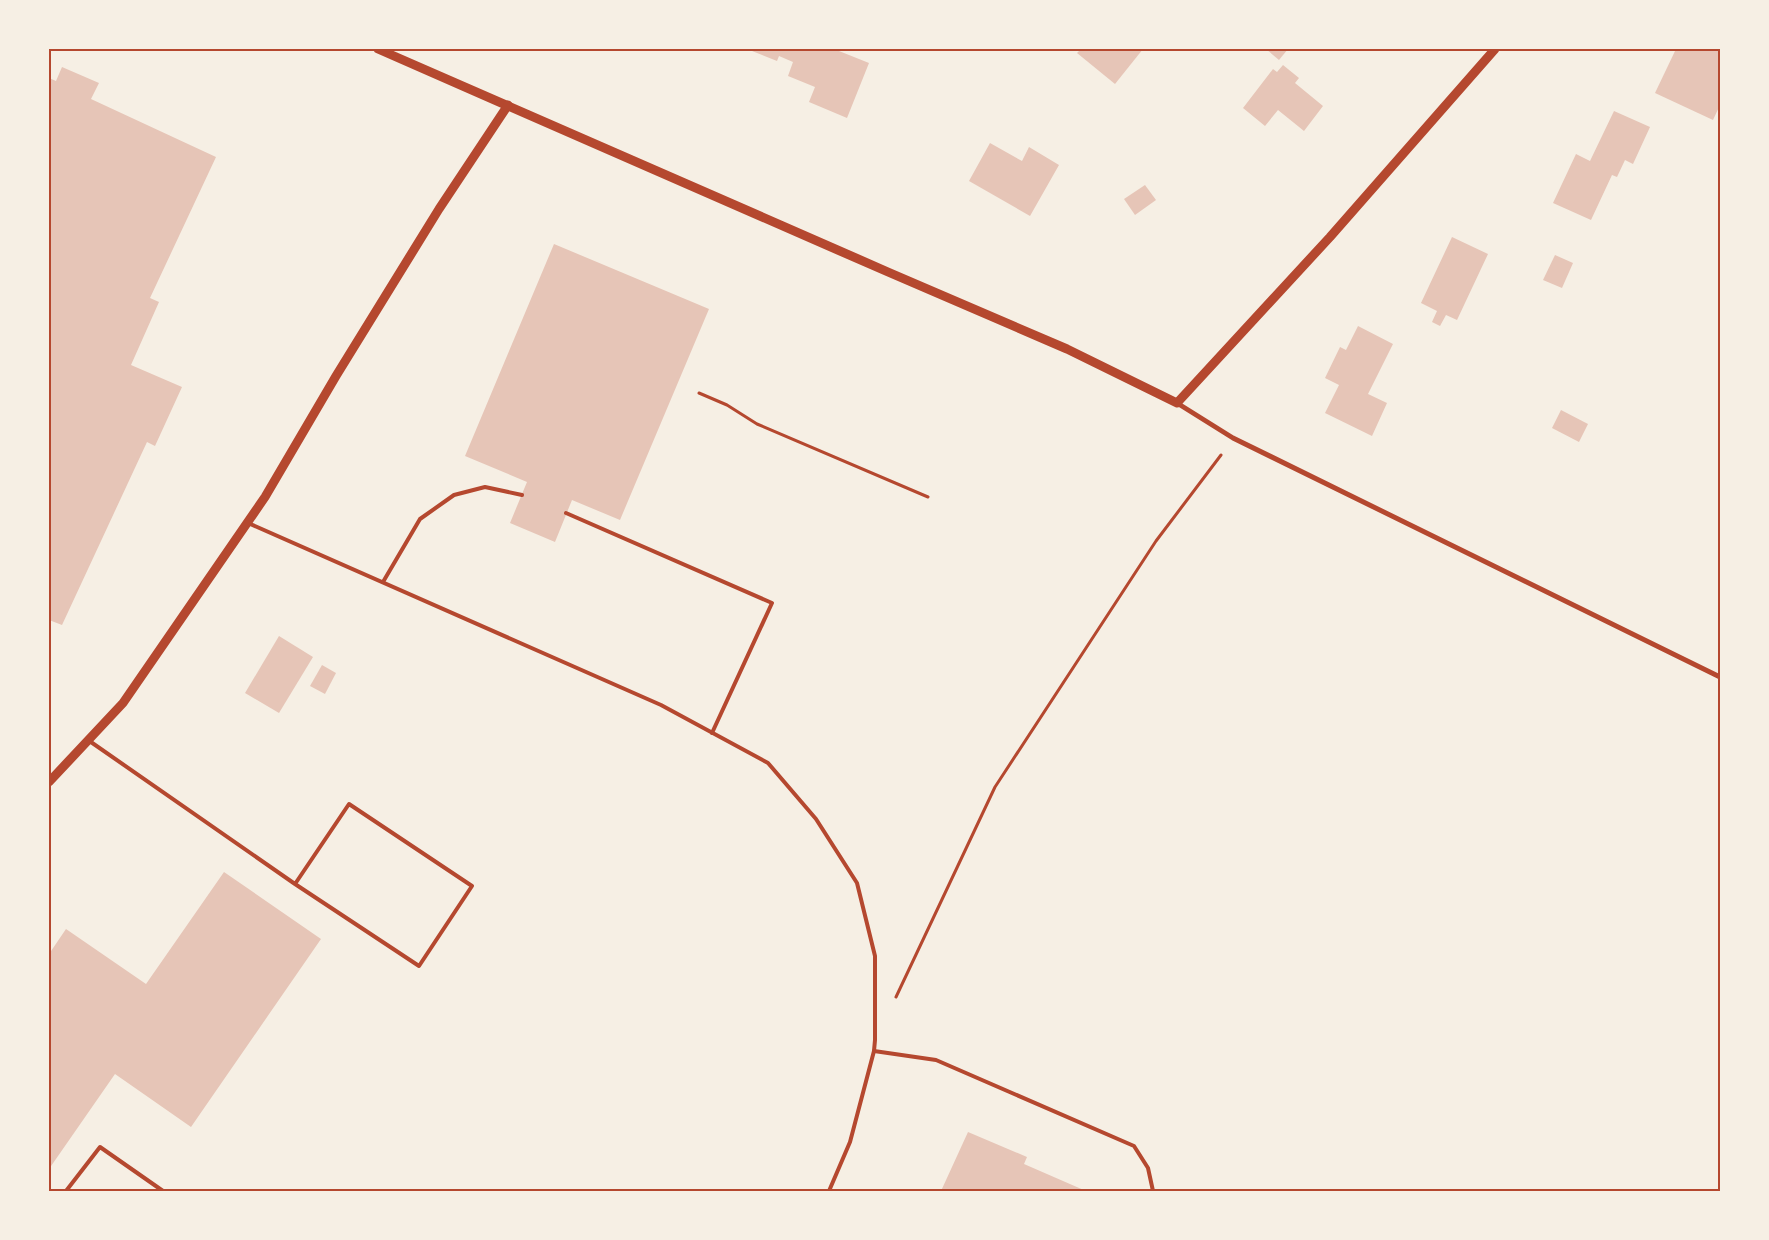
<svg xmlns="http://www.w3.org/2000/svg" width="1769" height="1240" font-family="'Source Sans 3',sans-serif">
	<rect width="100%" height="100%" fill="#f6efe4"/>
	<g fill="#e6c5b7">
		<polygon points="747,49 834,49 869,63 847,118 809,102 815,87 788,76 793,62 779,56 777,61"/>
		<polygon points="1081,49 1143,49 1115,84 1077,53"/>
		<polygon points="1266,49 1288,49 1279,60"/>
		<polygon points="1676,49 1720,49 1720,105 1713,120 1655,93"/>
		<polygon points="1283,65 1299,78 1295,83 1323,106 1304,131 1278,110 1265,126 1243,108 1273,69 1277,72"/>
		<polygon points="62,67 99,83 91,99 216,157 150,298 159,302 131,365 182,387 155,446 147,442 62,625 49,620 49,78 56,81"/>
		<polygon points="1614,111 1650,127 1633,164 1625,160 1617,177 1612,175 1591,220 1553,203 1576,154 1590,161"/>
		<polygon points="990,143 1022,161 1029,147 1059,165 1030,216 969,181"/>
		<polygon points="1145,185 1156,200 1135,215 1124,199"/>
		<polygon points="1452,237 1488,254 1457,320 1446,315 1440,326 1432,322 1437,311 1421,303"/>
		<polygon points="554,244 709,309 620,520 572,500 555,542 510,523 527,482 465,456"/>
		<polygon points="1555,255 1573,263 1562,288 1543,280"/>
		<polygon points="1358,326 1393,344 1368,394 1387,403 1372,436 1325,413 1339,385 1325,378 1340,347 1346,350"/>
		<polygon points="1561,410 1588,424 1579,442 1552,428"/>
		<polygon points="279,636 313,657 279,713 245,693"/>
		<polygon points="322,665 336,673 325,694 310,686"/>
		<polygon points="224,872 321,939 191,1127 115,1074 49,1169 49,954 66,929 146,984"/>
		<polygon points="968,1132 1027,1157 1024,1164 1086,1191 941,1191"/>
	</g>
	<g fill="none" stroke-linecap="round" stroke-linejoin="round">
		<g stroke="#b5482f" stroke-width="3">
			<polyline points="699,393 727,405 757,424 928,497"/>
			<polyline points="896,997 995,787 1156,541 1221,455"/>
		</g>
		<g stroke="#b5482f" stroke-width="4">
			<polyline points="566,513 772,603 712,733"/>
			<polyline points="248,523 661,705 768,763 816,819 857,883 875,956 875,1040 874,1051 850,1142 829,1191"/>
			<polyline points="383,582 420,519 454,495 485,487 522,495"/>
			<polyline points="88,740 295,884 419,966 472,886 349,804 295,884"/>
			<polyline points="874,1051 936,1060 1134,1146 1148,1168 1153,1191"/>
			<polyline points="66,1191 100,1147 163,1191"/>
		</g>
		<polyline stroke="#b5482f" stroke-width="5" points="1177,403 1233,438 1720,677"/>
		<g stroke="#b5482f" stroke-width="9">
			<polyline points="378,49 888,272 1067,349 1177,403 1330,237 1495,49"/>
			<polyline points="49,782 123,703 265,497 336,376 439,209 508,105"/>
		</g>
	</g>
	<rect width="1769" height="1240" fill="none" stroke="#f6efe4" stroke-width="100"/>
	<rect x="50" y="50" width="1669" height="1140" fill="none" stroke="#b5482f" stroke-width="2"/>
</svg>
